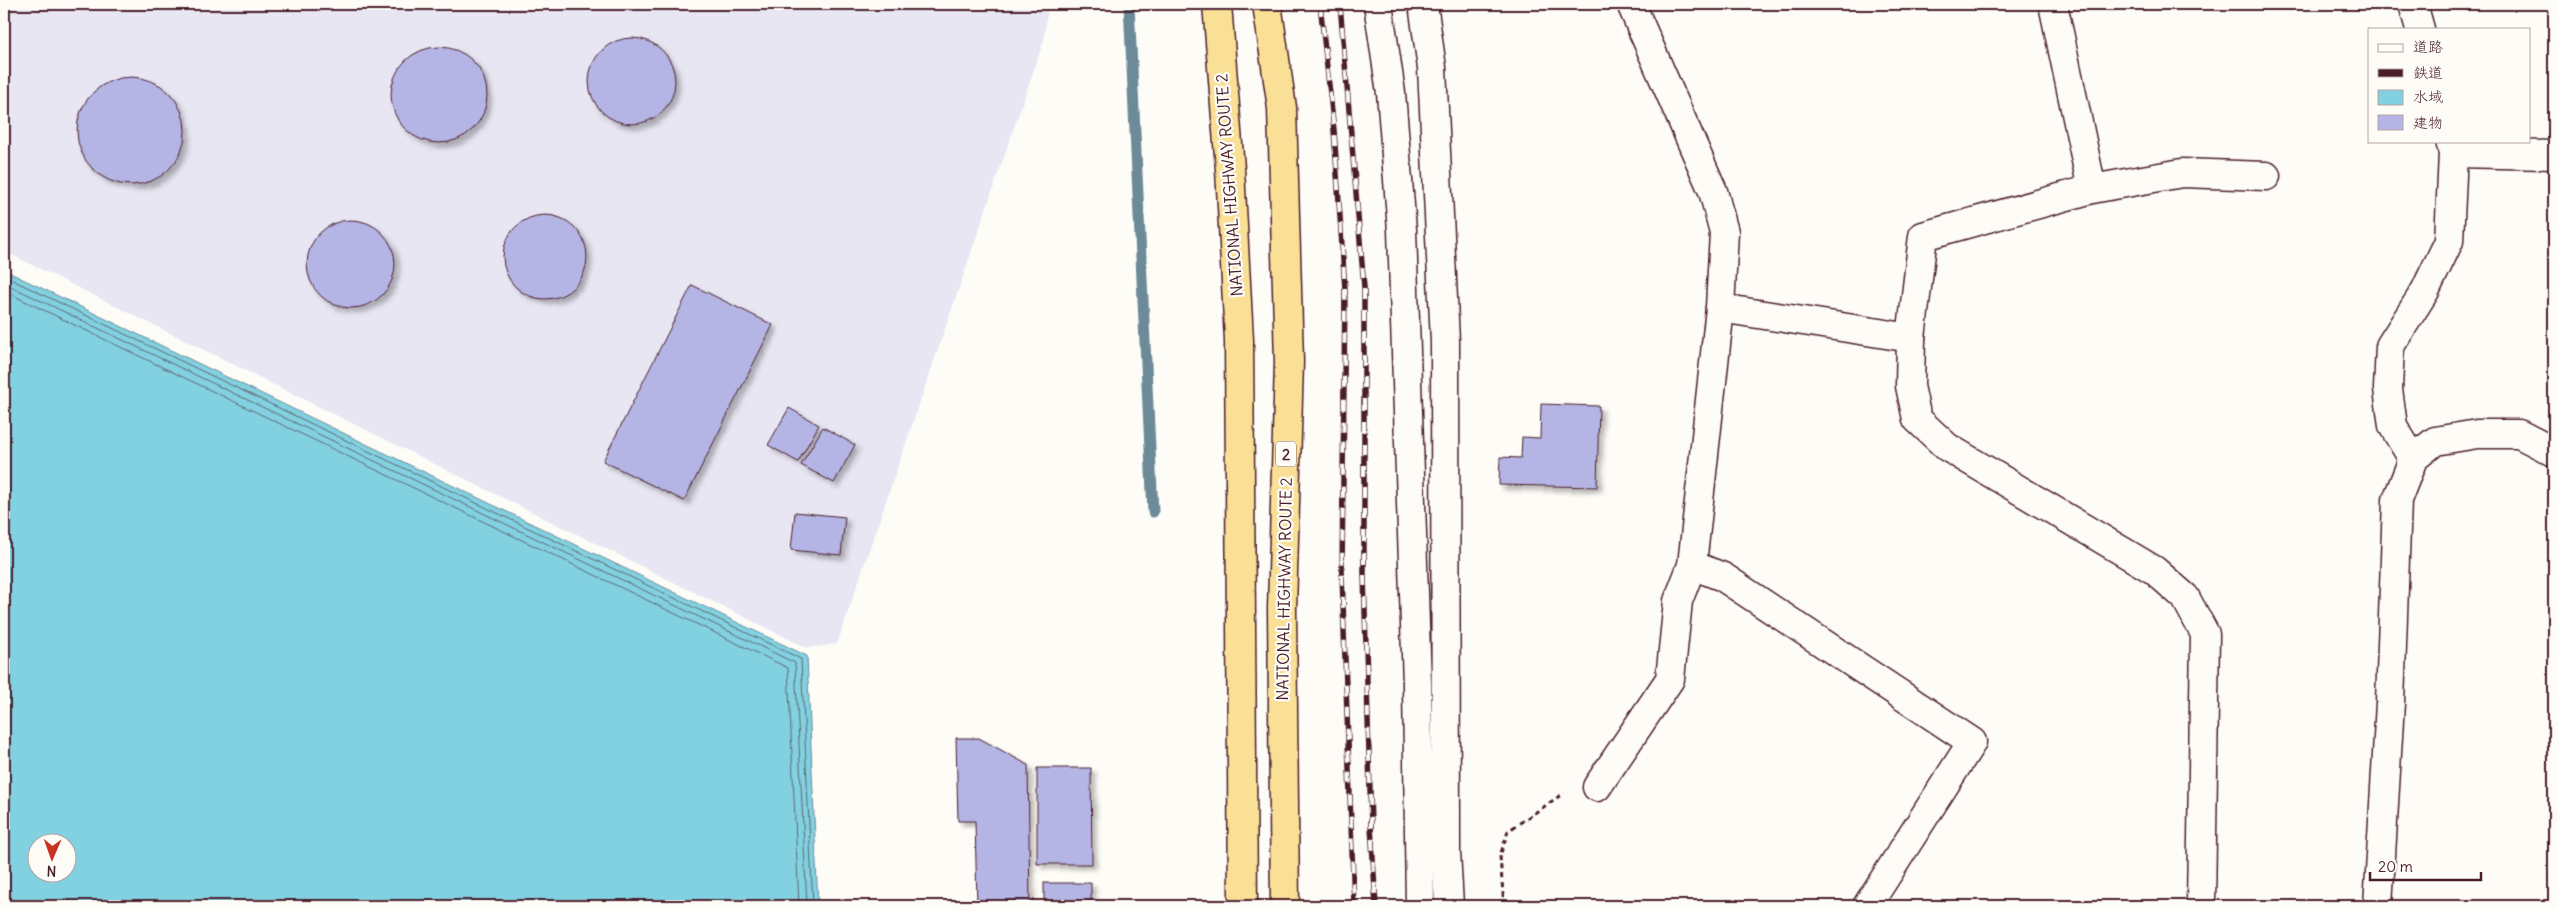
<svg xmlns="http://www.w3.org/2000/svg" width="2558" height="910" font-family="Delius,'Klee One',sans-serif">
	<defs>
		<filter id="shadow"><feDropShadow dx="4.5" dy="4.5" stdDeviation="2.5" flood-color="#0004"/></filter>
	</defs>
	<rect width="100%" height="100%" fill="#fdfcf7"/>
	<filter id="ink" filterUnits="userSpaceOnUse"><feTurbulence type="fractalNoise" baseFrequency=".02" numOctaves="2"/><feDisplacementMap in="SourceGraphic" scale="10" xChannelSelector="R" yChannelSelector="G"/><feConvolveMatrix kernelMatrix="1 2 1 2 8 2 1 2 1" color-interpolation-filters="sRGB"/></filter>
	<g filter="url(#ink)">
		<polygon fill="#e7e6f2" points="4,4 1048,4 1044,40 837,644 807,648 4,251"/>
		<path fill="#82d1e0" stroke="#6c8a98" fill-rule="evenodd" d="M4 270 807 656 818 906H4ZM38 842H68V872H38Z"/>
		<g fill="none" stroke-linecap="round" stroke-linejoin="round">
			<g stroke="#606673" stroke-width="1">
				<polyline points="4,276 801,659 813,906"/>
				<polyline points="4,283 795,663 807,906"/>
				<polyline points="4,291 788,668 799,906"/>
			</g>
			<polyline stroke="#6c8a98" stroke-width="11" points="1129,4 1153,512"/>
		</g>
		<g fill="#b4b4e5" stroke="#4a1f2b" filter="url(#shadow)">
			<circle cx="632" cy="81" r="43"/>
			<circle cx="439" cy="95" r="48"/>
			<circle cx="131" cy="131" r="54"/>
			<circle cx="545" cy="257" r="42"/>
			<circle cx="351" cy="264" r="44"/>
			<polygon points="692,285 773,325 684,501 603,461"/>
			<polygon points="1541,404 1599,406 1597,487 1499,485 1500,457 1521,458 1522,437 1540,438"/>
			<polygon points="789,408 819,425 798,462 768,445"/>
			<polygon points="823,427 855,445 834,483 801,465"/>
			<polygon points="795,512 845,517 841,555 791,550"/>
			<polygon points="956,738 979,738 1028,765 1030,906 977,906 975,821 958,821"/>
			<polygon points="1037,768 1091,768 1092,864 1037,864"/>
			<rect x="1044" y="883" width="47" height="23"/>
		</g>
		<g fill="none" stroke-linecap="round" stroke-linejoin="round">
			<g stroke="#4a1f2b" stroke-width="31">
				<g id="street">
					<polyline points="1378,4 1391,93 1402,230 1417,685 1420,906"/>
					<polyline points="2053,4 2092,189"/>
					<polyline points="2413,4 2420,29"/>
					<polyline points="2453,153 2554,155"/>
					<polyline points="1720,308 1911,338"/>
					<polyline points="2413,459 2393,426 2388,389 2390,346 2425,291 2449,241 2453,153 2450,141"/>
					<polyline points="1692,565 1723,577 1972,742 1867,906"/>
					<polyline points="1597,787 1670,679 1678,601 1692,565 1720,308 1724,232 1713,191 1631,4"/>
					<polyline points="2201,906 2205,634 2185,597 2154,570 1947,447 1917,419 1910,386 1911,338 1923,236 2092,189 2182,173 2266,176"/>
					<polyline points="2378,906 2390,703 2397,500 2413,459 2435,441 2477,434 2519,434 2554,452"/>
				</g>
			</g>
			<g stroke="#4a1f2b" stroke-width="31">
				<polyline id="secondary" points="1423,4 1432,68 1445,341 1446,851 1449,906"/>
			</g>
			<g stroke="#4a1f2b" stroke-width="31">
				<g id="highway">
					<polyline points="1217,4 1230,169 1239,340 1243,906"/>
					<polyline points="1267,4 1282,108 1289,362 1282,609 1285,906"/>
				</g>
			</g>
			<polyline stroke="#4a1f2b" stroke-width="3" stroke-dasharray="5 4" stroke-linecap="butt" points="1504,906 1500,856 1508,831 1564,793"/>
			<use href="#street" stroke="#fdfcf7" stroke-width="28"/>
			<use href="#secondary" stroke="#fdfcf7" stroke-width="28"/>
			<use href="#highway" stroke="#fadf96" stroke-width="28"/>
			<g stroke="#4a1f2b" stroke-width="5.5">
				<g id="rail">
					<polyline points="1320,4 1334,130 1345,289 1342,575 1354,906"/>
					<polyline points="1340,4 1364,287 1364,574 1371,826 1376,906"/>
				</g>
			</g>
			<use href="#rail" stroke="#fdfcf7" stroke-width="4" stroke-dasharray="11" stroke-linecap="butt"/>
		</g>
	</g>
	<g text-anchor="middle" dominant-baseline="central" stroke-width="4.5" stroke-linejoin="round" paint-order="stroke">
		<rect fill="#fdfcf7" stroke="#806168" stroke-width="1" x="1276" y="441.5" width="20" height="25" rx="4"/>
		<g font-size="15" font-weight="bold" fill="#4a1f2b">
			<text x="1286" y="454">2</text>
		</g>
		<g font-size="16" fill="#4a1f2b" stroke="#fdfcf7">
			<text transform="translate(1229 185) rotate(-94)">NATIONAL HIGHWAY ROUTE 2</text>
			<text transform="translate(1284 589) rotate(-89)">NATIONAL HIGHWAY ROUTE 2</text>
		</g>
	</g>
	<rect width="2558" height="910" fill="none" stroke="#fdfcf7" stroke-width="20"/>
	<rect x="10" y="10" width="2538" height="890" fill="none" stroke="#4a1f2b" stroke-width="2" filter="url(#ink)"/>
	<rect x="2368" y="28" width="162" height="115" fill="#fdfcf7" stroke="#b5a4a5"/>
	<rect x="2378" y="44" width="25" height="8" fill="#fdfcf7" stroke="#b5a4a5"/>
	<text x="2413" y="52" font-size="15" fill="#4a1f2b">道路</text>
	<rect x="2378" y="69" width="25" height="8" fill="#4a1f2b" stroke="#b5a4a5"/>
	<text x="2413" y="78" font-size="15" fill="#4a1f2b">鉄道</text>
	<rect x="2378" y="90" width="25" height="15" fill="#82d1e0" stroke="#b5a4a5"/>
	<text x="2413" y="102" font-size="15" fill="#4a1f2b">水域</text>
	<rect x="2378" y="115" width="25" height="15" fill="#b4b4e5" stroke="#b5a4a5"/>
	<text x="2413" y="128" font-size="15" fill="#4a1f2b">建物</text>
	<g transform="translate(52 858) rotate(182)"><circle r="24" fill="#fdfcf7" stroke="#b5a4a5"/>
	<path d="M0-4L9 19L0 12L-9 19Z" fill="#c8321e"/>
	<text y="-8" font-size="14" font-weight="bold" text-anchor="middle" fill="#4a1f2b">N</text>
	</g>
	<path d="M2370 872v8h111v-8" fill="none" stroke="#4a1f2b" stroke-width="2.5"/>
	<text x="2378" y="872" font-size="15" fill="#4a1f2b" stroke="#fdfcf7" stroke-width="4" paint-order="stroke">20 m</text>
</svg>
